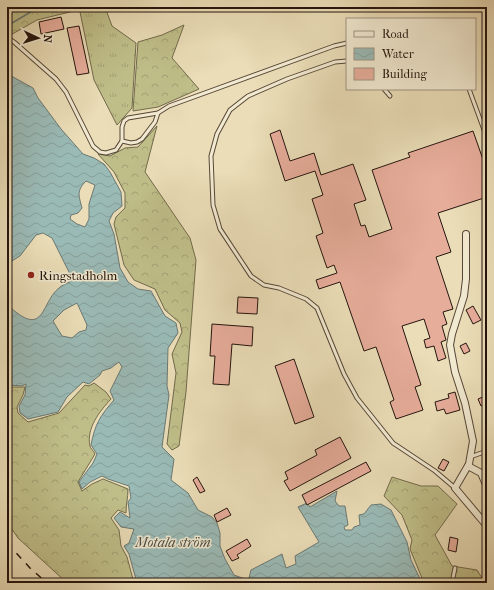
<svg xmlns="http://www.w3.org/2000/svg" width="494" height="590" font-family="'IM FELL French Canon',serif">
	<defs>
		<pattern id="grass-tufts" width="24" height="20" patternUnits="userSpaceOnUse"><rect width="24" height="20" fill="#bfbe89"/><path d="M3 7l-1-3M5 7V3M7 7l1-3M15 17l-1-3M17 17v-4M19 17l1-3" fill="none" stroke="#a4a275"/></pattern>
		<pattern id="forest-crowns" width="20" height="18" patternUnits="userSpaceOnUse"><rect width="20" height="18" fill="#bfbe89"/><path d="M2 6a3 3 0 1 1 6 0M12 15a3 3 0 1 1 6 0" fill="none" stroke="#a4a275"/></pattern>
		<pattern id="water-waves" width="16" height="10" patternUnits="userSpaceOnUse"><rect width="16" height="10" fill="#9abab6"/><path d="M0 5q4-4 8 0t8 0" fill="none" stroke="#859f9b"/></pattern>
	</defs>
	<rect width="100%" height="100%" fill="#eaddb7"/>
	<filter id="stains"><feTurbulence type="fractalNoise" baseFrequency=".005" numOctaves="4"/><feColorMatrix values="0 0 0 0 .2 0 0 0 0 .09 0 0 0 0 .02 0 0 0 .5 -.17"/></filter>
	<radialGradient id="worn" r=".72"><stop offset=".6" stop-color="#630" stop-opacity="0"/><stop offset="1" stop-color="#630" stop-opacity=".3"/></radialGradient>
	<polygon fill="url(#grass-tufts)" stroke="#726a4c" points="79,7 105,7 112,26 136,43 132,108 117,125 94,80"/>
	<g fill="url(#forest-crowns)" stroke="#726a4c">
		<polygon points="7,7 78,7 78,10 37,20 7,37"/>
		<polygon points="184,25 172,58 199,89 158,107 133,111 138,42 162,35"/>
		<polygon points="157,126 145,172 190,238 196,260 186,392 179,446 172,450 167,444 176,373 172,354 182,332 180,323 165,310 155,289 134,280 124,265 114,224 116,217 125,208 125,193 114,172 98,154 110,156 125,148 138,147"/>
		<path d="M94 383 106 392 111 399C100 411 86 428 90 446 90 448 94 451 95 454L78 482 82 491 92 484 103 479 128 489C128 498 126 504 126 513L118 510 111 518 119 530 121 546 127 557 134 583H67L18 538 7 522V398L10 387H25L23 395 17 407 18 413 28 422 59 413 85 385 89 386Z"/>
		<polygon points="392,477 421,486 438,486 457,504 435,535 452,566 477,570 485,583 424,583 410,549 412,540 402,515 384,496"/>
	</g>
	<path fill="url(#water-waves)" stroke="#6b7873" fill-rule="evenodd" d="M7 71 13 77 33 88 38 98 61 129 83 154 94 158 104 164 110 172 121 192 122 206 113 213 109 221 114 234 120 268 128 282 138 289 151 291 165 316 176 323 178 333 168 348 167 386 169 395 162 447 174 459 171 480 188 493 198 510 212 517 217 523 220 533V546L225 559 234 575 245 579 249 578 251 570 282 554 286 568 296 564 295 556 319 542 298 507 307 503 310 507 337 491 335 501 339 506H345L348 525 344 527 345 530H352L354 527 360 525 359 515 364 514 371 505 381 504 391 510 407 542 411 560 422 583H137L129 554 124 546 129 543 134 529 121 527 114 518 120 512 130 518 128 502 131 498 129 486 108 479 102 476 90 482 82 489 79 482 93 463 97 454 91 445C95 424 100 416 114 400L110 391 122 367 119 362 111 368 102 371 100 375 89 384 83 382 67 397 58 412 28 419 20 413 19 406 25 395 26 384 22 386 9 385 7 379V292L11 297V308C45 338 41 302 59 288 62 285 67 283 70 282L69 272 52 238 43 233 36 235 20 256 10 262 7 270ZM86 181 95 185 89 204V219L85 227 77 224 70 219 71 215 78 213 82 208C79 196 76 191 86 181ZM77 303 87 325 86 330 79 332 72 338 62 336 53 321 64 310Z"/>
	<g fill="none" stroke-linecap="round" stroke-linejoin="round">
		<polyline stroke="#6b7873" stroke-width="1.5" points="7,26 39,7"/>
	</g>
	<g fill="#e7ad9b" stroke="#24150e">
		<polygon points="61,17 64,29 41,34 39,22"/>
		<polygon points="79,26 89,73 77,75 67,28"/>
		<polygon points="280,130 290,161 314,153 321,175 353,164 366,200 354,204 361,226 365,225 369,237 392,229 372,170 410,157 408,153 473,131 487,171 487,197 438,213 451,252 436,257 453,309 443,312 447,324 442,326 446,340 441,342 446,358 438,361 434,346 426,348 424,340 430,338 424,319 402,326 421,385 415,387 423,410 396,419 390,402 394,400 376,347 364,351 340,282 319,289 316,280 337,273 334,265 327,268 316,236 323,233 312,199 323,195 315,171 285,181 270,134"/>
		<polygon points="238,297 258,298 257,314 237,313"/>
		<polygon points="473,306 481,320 473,324 466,310"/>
		<polygon points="212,324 253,327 252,346 232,344 229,385 213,384 215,356 210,356"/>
		<polygon points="466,343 470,351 464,354 460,346"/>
		<polygon points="294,359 314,417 295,424 275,366"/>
		<polygon points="455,392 460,410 446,414 444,409 437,411 435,402 449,398 448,394"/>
		<polygon points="485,396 487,403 481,406 478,399"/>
		<polygon points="340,437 351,458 290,491 284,481 288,479 285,472 317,455 315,450"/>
		<polygon points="443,459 449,462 444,471 438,468"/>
		<polygon points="366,462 371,471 307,505 302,495"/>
		<polygon points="197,477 205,491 200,493 193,480"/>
		<polygon points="227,508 231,515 217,522 214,515"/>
		<polygon points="450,537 458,539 456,552 448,550"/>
		<polygon points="247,539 251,546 237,555 239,558 232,561 226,551"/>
	</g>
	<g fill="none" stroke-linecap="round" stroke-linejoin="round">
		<g stroke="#564738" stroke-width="5">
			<g id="service">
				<polyline points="7,40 11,40 14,42 56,79 66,92 93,146 100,152 106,153 116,150 122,141 122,127 124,121 128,118 158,113 169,106 334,46 347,43"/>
				<polyline points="347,61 335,62 287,79 248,96 230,110 217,134 211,156 213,205 220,229 251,276 264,285 279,288 306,299 317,308 344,374 357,398 393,443 435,471 455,488"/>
				<polyline points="384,89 390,96"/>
				<polyline points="469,89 487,138"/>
				<polyline points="122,141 131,143 137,142 142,139 155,122 158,113"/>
				<polyline points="470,457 487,451"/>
				<polyline points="452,583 455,568"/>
			</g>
		</g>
		<g stroke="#564738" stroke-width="8">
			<g id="minor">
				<polyline points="466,234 466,279 464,296 452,334 450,345 455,372 465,403 473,441 469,464 455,488 487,526"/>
				<polyline points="468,466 481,473 487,487"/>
			</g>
		</g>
		<use href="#service" stroke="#f1e9d0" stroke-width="3"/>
		<use href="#minor" stroke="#f1e9d0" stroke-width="6"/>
		<polyline stroke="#24150e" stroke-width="1.5" stroke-dasharray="7 7" stroke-linecap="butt" points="7,543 30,568 47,583"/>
	</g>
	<circle fill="#8f2418" stroke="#f1e9d0" stroke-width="1.5" cx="31" cy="275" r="4"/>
	<g text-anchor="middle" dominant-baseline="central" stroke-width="3" stroke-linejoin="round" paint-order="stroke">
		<g font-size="13" fill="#24150e" stroke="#f1e9d0" text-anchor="start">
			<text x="39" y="275">Ringstadholm</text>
		</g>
		<g font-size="14" font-style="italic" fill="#4d4f49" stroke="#f1e9d0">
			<text x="173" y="542">Motala ström</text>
		</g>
	</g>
	<rect width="494" height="590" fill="none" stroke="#eaddb7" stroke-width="24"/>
	<rect x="8" y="8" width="478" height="574" fill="none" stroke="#24150e" stroke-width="2"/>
	<rect x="12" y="12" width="470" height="566" fill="none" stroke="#24150e"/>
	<rect x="346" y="18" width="130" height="72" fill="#f1e9d0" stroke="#9f9482"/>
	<rect x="354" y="31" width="20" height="6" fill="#f1e9d0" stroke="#9f9482"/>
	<text x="382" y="38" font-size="12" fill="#24150e">Road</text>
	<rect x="354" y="48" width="20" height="12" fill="url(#water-waves)" stroke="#9f9482"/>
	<text x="382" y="58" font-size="12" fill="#24150e">Water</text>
	<rect x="354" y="68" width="20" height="12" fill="#e7ad9b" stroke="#9f9482"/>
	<text x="382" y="78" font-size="12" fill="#24150e">Building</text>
	<g transform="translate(38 38) rotate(94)" stroke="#f1e9d0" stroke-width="3" paint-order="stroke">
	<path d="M0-3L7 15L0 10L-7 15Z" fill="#24150e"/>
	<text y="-6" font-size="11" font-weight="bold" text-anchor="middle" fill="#24150e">N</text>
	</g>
	<rect width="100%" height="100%" filter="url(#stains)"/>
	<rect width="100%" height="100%" fill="url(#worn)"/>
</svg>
